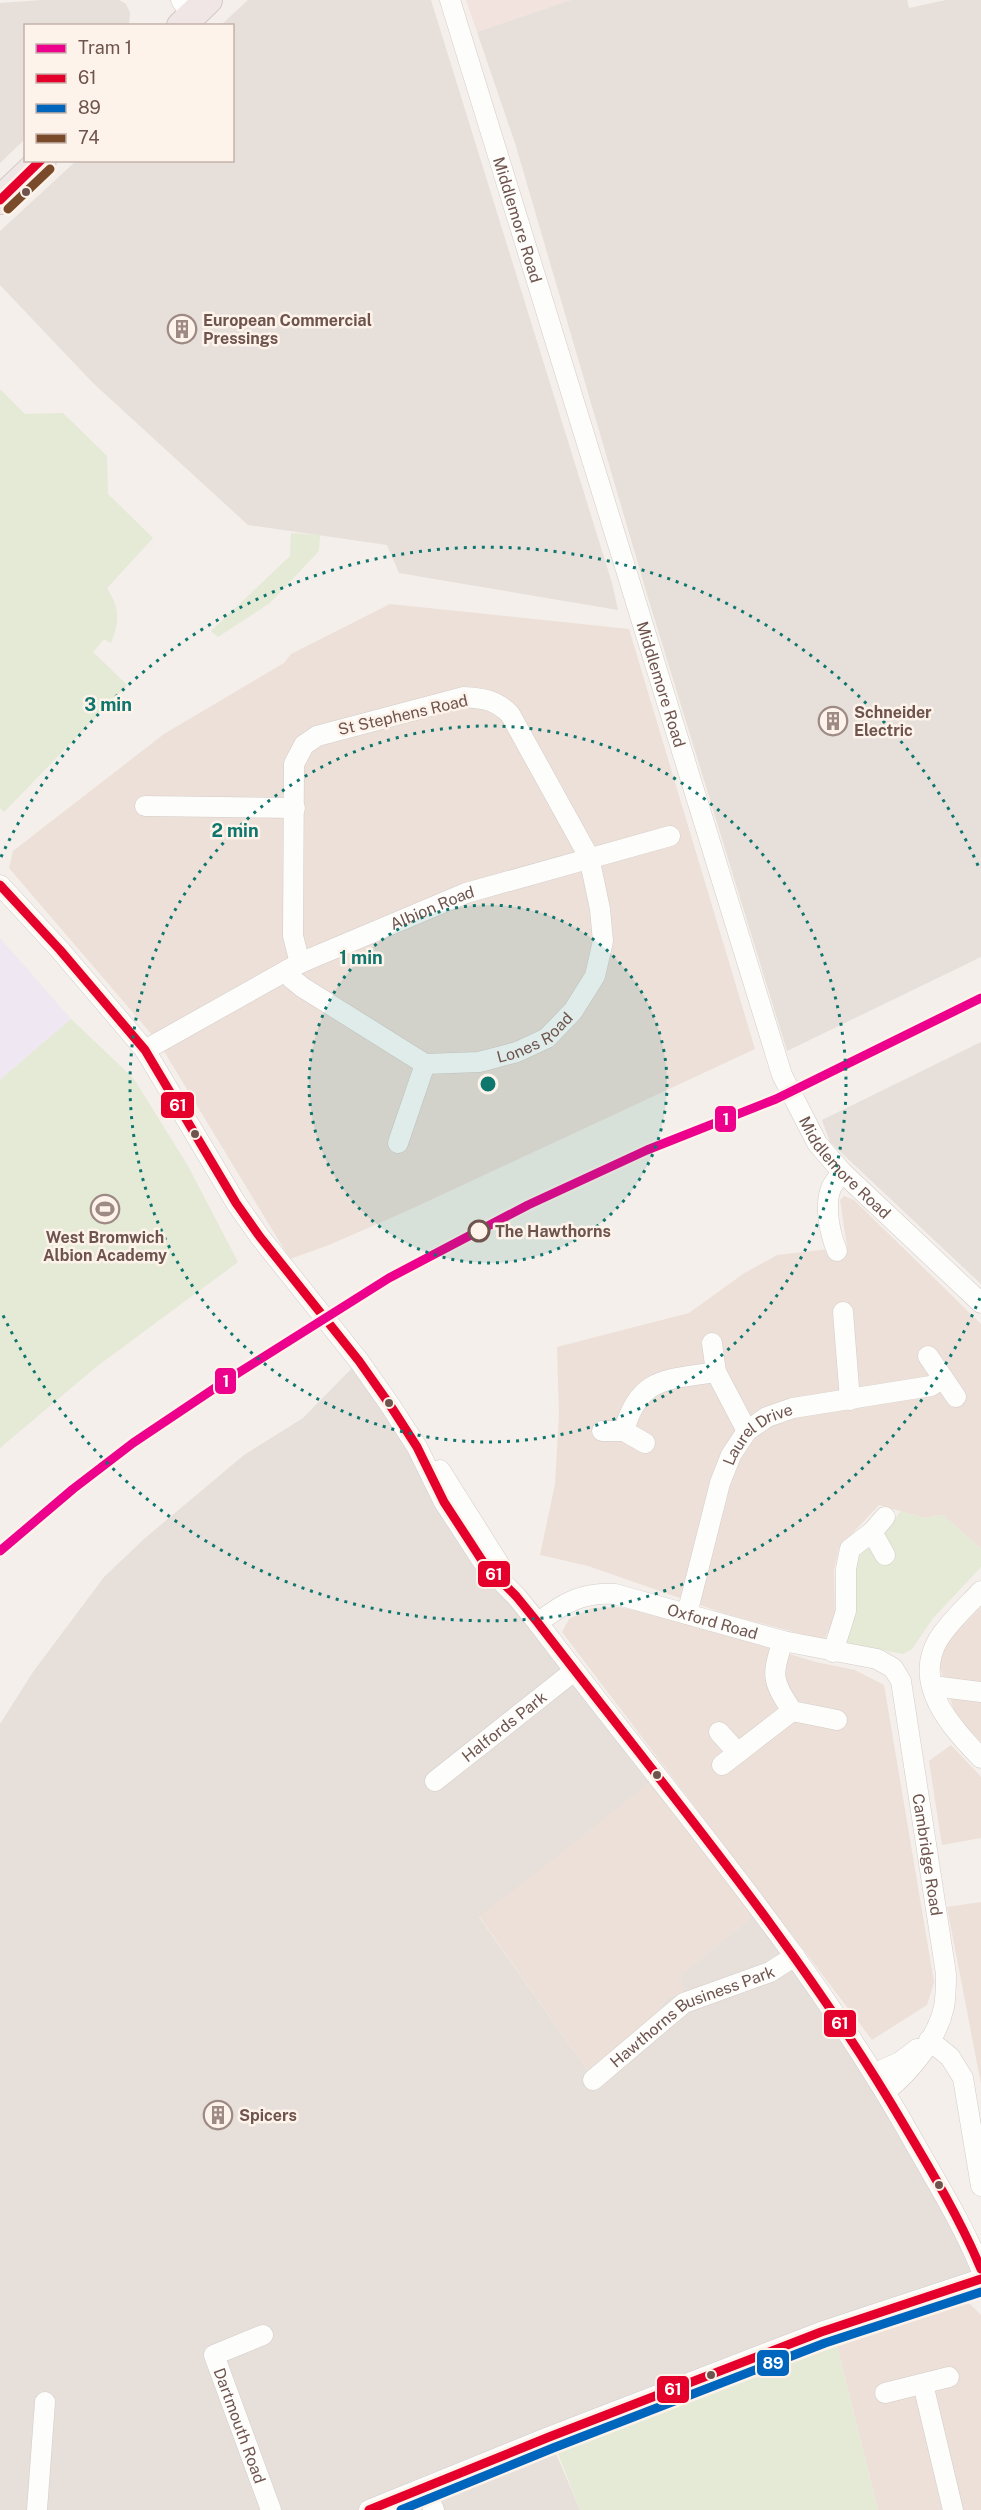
<svg xmlns="http://www.w3.org/2000/svg" width="981" height="2510" font-family="'Public Sans',sans-serif">
	<rect width="100%" height="100%" fill="#f4efea"/>
	<g fill="#ede0d8">
		<polygon points="390,604 629,629 755,1049 409,1210 329,1245 290,1259 159,1043 9,868 13,851 164,734 284,663 291,654"/>
		<polygon points="844,1196 854,1200 981,1324 981,1549 943,1515 924,1518 879,1505 839,1548 834,1570 835,1617 824,1640 726,1614 588,1566 540,1555 555,1484 559,1414 557,1347 689,1313 743,1274 777,1255 847,1247 840,1200"/>
		<polygon points="619,1607 667,1617 816,1662 855,1670 884,1685 934,1982 927,2005 872,2040 562,1632 569,1619 592,1608"/>
		<polygon points="981,1607 981,1742 956,1716 938,1662 946,1643"/>
		<polygon points="951,1745 981,1777 981,1838 942,1845 929,1761"/>
		<polygon points="657,1777 761,1910 681,1975 684,1991 667,1999 644,2027 587,2070 479,1916"/>
		<polygon points="981,1902 981,2084 947,1907"/>
		<polygon points="959,2303 970,2304 981,2315 981,2510 878,2510 837,2346"/>
	</g>
	<polygon fill="#f3e3de" points="466,0 571,0 477,32"/>
	<g fill="#e6dfda">
		<polygon points="42,0 119,0 126,4 130,13 129,25 26,26 25,139 0,163 0,3"/>
		<polygon points="248,0 431,0 612,583 618,610 399,573 387,545 248,525 93,383 0,285 0,231 76,161 232,160 232,26 221,25"/>
		<polygon points="571,0 907,0 909,8 946,0 981,0 981,957 787,1051 646,591 515,143 477,32"/>
		<polygon points="981,1042 981,1284 830,1142 822,1120"/>
		<polygon points="359,1361 499,1572 657,1777 479,1917 587,2070 644,2027 667,1999 684,1991 681,1975 761,1910 801,1965 981,2269 549,2437 580,2510 0,2510 0,1724 33,1672 104,1577 144,1539 244,1455 303,1418"/>
	</g>
	<polygon fill="#efe7f1" points="0,938 71,1019 0,1080"/>
	<g fill="#e4ead6">
		<path d="M0 389 25 414 63 413 107 456 108 494 153 538 107 588C120 610 120 619 111 643L104 639 93 652 127 685 4 812 0 808Z"/>
		<polygon points="291,533 320,535 319,551 270,603 218,637 211,631 290,556"/>
		<polygon points="71,1019 134,1079 188,1166 238,1262 96,1367 0,1448 0,1080"/>
		<polygon points="901,1511 924,1518 943,1515 981,1549 981,1567 933,1618 912,1649 903,1654 845,1643 856,1553 867,1547 880,1558 890,1552 884,1533"/>
		<polygon points="837,2346 878,2510 580,2510 557,2451"/>
	</g>
	<g fill="none" stroke-linecap="round" stroke-linejoin="round">
		<g stroke="#d3ccc8" stroke-width="21">
			<g id="minor">
				<polyline points="181,0 192,15"/>
				<path id="s1" d="M450 0 782 1075 817 1143 842 1172 981 1303"/>
				<polyline points="145,806 295,808"/>
				<path d="M0 885 60 950 145 1050 236 1203 260 1237 359 1361 390 1405 417 1447 444 1502 485 1565 516 1596 538 1623C668 1795 813 1959 918 2149 940 2188 964 2227 981 2269"/>
				<path id="s2" d="M287 970 291 978 302 987 425 1064 479 1062 517 1052 547 1038 573 1011 595 976 603 941 600 909 589 857 510 714C494 699 485 699 464 697L317 736 304 745 294 764 293 936 300 963"/>
				<path id="s3" d="M145 1050 300 963 466 893 670 836"/>
				<polyline points="398,1143 425,1064"/>
				<path d="M837 1251C830 1234 824 1206 831 1188 834 1182 839 1177 842 1172"/>
				<polyline points="843,1312 850,1400"/>
				<polyline points="712,1343 716,1372 747,1431"/>
				<polyline points="928,1356 956,1397"/>
				<polyline points="602,1431 624,1431 645,1443"/>
				<path d="M624 1431C639 1376 667 1380 716 1372"/>
				<polyline points="440,1470 501,1567"/>
				<polyline points="872,1532 885,1555"/>
				<path d="M981 1591C967 1606 949 1622 938 1640 912 1685 952 1728 981 1758"/>
				<path id="s4" d="M687 1614 720 1483 731 1455 747 1431 767 1417 793 1408 931 1386 943 1378"/>
				<path id="s5" d="M538 1623C563 1603 582 1592 615 1594L783 1641 877 1659 893 1668 901 1681 946 1974C946 1985 946 1996 944 2007 937 2039 911 2071 886 2091"/>
				<path d="M783 1641C771 1676 772 1680 792 1711L837 1720"/>
				<polyline points="833,1652 846,1611 846,1569 850,1549 872,1532 885,1517"/>
				<polyline points="933,1686 981,1692"/>
				<polyline points="719,1732 737,1752"/>
				<polyline points="722,1765 792,1711"/>
				<path id="s6" d="M435 1781 574 1671"/>
				<polyline points="929,2040 950,2057 963,2078 981,2186"/>
				<polyline points="875,2073 900,2062 917,2049"/>
				<path id="s7" d="M593 2080 684 2003 770 1972 795 1956"/>
				<path id="s8" d="M263 2335 214 2355 271 2510"/>
				<polyline points="923,2384 953,2510"/>
				<polyline points="885,2393 949,2377"/>
				<polyline points="425,2488 434,2510"/>
				<polyline points="37,2510 45,2402"/>
				<polyline points="369,2510 549,2437 821,2332 981,2279"/>
			</g>
		</g>
		<g stroke="#d3cac7" stroke-width="30">
			<g id="highway">
				<polyline points="181,26 208,0"/>
				<polyline points="0,200 42,160"/>
			</g>
		</g>
		<use href="#minor" stroke="#fdfdfc" stroke-width="20"/>
		<use href="#highway" stroke="#efe6e5" stroke-width="28"/>
		<g stroke="#fdf3ea" stroke-width="14">
			<g id="bus-1">
				<polyline points="0,200 41,160"/>
				<path d="M0 885 60 950 145 1050 236 1203 260 1237 359 1361 390 1405 417 1447 444 1502 485 1565 516 1596 538 1623C664 1787 799 1946 904 2125 932 2172 960 2219 981 2269"/>
				<polyline points="369,2510 549,2437 821,2332 981,2279"/>
			</g>
		</g>
		<g stroke="#fdf3ea" stroke-width="14">
			<polyline id="bus-2" points="401,2510 553,2448 825,2343 981,2292"/>
		</g>
		<g stroke="#fdf3ea" stroke-width="14">
			<polyline id="bus-3" points="8,209 50,169"/>
		</g>
		<use href="#bus-1" stroke="#e4002b" stroke-width="9"/>
		<use href="#bus-2" stroke="#0065bd" stroke-width="9"/>
		<use href="#bus-3" stroke="#7a4b2a" stroke-width="9"/>
		<g stroke="#fdf3ea" stroke-width="14">
			<polyline id="tram-1" points="0,1551 73,1489 133,1443 227,1380 389,1278 528,1205 647,1150 776,1099 981,998"/>
		</g>
		<use href="#tram-1" stroke="#ec008c" stroke-width="9"/>
	</g>
	<circle cx="488" cy="1084" r="179" fill="#0f766e" fill-opacity=".12"/>
	<g fill="none" stroke="#0f766e" stroke-width="3" stroke-dasharray="3 6">
		<circle cx="488" cy="1084" r="179"/>
		<circle cx="488" cy="1084" r="358"/>
		<path d="M980 1298A537 537 0 0 1 1 1311M1 857A537 537 0 0 1 980 870"/>
	</g>
	<defs>
		<g id="building-ring" transform="scale(1.5)"><circle r="9.5" fill="#fdf3ea" stroke="#9e8a84" stroke-width="1.5"/><path d="M-4-6H4V6H1V3H-1V6H-4ZM-2.5-4.3h1.7v1.8h-1.7ZM.8-4.3h1.7v1.8H.8ZM-2.5-1h1.7V.8h-1.7ZM.8-1h1.7V.8H.8Z" fill="#9e8a84"/></g>
		<g id="stadium-ring" transform="scale(1.5)"><circle r="9.5" fill="#fdf3ea" stroke="#9e8a84" stroke-width="1.5"/><path d="M0-5a6.5 5 0 1 0 0 10a6.5 5 0 1 0 0-10ZM-3.5-1.8h7v3.6h-7Z" fill="#9e8a84"/></g>
	</defs>
	<g fill-rule="evenodd">
		<use href="#building-ring" x="182" y="329"/>
		<use href="#building-ring" x="833" y="721"/>
		<use href="#stadium-ring" x="105" y="1209"/>
		<use href="#building-ring" x="218" y="2115"/>
	</g>
	<g fill="#6f544d" stroke="#fdf3ea" stroke-width="2">
		<circle cx="26" cy="192" r="5"/>
		<circle cx="195" cy="1134" r="5"/>
		<circle cx="389" cy="1403" r="5"/>
		<circle cx="657" cy="1775" r="5"/>
		<circle cx="939" cy="2185" r="5"/>
		<circle cx="711" cy="2375" r="5"/>
	</g>
	<circle fill="#fdf3ea" stroke="#6f544d" stroke-width="3" cx="479" cy="1231" r="10"/>
	<g text-anchor="middle" dominant-baseline="central" stroke-width="5" stroke-linejoin="round" paint-order="stroke">
		<g font-size="16" fill="#6f544d" stroke="#fdf3ea">
			<text stroke="none"><textPath href="#s1" startOffset="230">Middlemore Road</textPath></text>
			<text stroke="none"><textPath href="#s1" startOffset="716">Middlemore Road</textPath></text>
			<text transform="translate(403 715) rotate(-13)">St Stephens Road</text>
			<text stroke="none"><textPath href="#s3" startOffset="321">Albion Road</textPath></text>
			<text stroke="none"><textPath href="#s2" startOffset="284">Lones Road</textPath></text>
			<text stroke="none"><textPath href="#s1" startOffset="1238">Middlemore Road</textPath></text>
			<text stroke="none"><textPath href="#s4" startOffset="200">Laurel Drive</textPath></text>
			<text stroke="none"><textPath href="#s5" startOffset="186">Oxford Road</textPath></text>
			<text stroke="none"><textPath href="#s6" startOffset="88">Halfords Park</textPath></text>
			<text stroke="none"><textPath href="#s5" startOffset="564">Cambridge Road</textPath></text>
			<text stroke="none"><textPath href="#s7" startOffset="120">Hawthorns Business Park</textPath></text>
			<text stroke="none"><textPath href="#s8" startOffset="128">Dartmouth Road</textPath></text>
		</g>
		<g font-size="16" font-weight="bold" fill="#6f544d" stroke="#fdf3ea" text-anchor="start">
			<text x="203" y="320">European Commercial<tspan x="203" dy="18">Pressings</tspan></text>
			<text x="854" y="712">Schneider<tspan x="854" dy="18">Electric</tspan></text>
			<text x="105" y="1237" text-anchor="middle">West Bromwich<tspan x="105" dy="18">Albion Academy</tspan></text>
			<text x="239" y="2115">Spicers</text>
		</g>
		<g font-size="16" font-weight="bold" fill="#6f544d" stroke="#fdf3ea" text-anchor="start">
			<text x="495" y="1231">The Hawthorns</text>
		</g>
	</g>
	<circle cx="488" cy="1084" r="9" fill="#0f766e" stroke="#fdf3ea" stroke-width="3"/>
	<g font-size="18" text-anchor="middle" font-weight="bold" fill="#0f766e" stroke="#fdf3ea" stroke-width="5" stroke-linejoin="round" paint-order="stroke">
		<text x="108" y="711">3 min</text>
		<text x="235" y="837">2 min</text>
		<text x="361" y="964">1 min</text>
	</g>
	<g stroke="#fdf3ea" stroke-width="2">
		<rect x="160" y="1091" width="35" height="28" rx="6" fill="#e4002b"/>
		<rect x="714" y="1105" width="23" height="28" rx="6" fill="#ec008c"/>
		<rect x="214" y="1367" width="23" height="28" rx="6" fill="#ec008c"/>
		<rect x="477" y="1560" width="34" height="28" rx="6" fill="#e4002b"/>
		<rect x="823" y="2009" width="34" height="29" rx="6" fill="#e4002b"/>
		<rect x="756" y="2349" width="34" height="28" rx="6" fill="#0065bd"/>
		<rect x="656" y="2375" width="34" height="29" rx="6" fill="#e4002b"/>
	</g>
	<g font-size="16" text-anchor="middle" font-weight="bold" fill="#fff">
		<text x="178" y="1111">61</text>
		<text x="726" y="1125">1</text>
		<text x="226" y="1387">1</text>
		<text x="494" y="1580">61</text>
		<text x="840" y="2029">61</text>
		<text x="773" y="2369">89</text>
		<text x="673" y="2395">61</text>
	</g>
	<rect x="24" y="24" width="210" height="138" fill="#fdf3ea" stroke="#c4b3ab" stroke-width="1.5"/>
	<rect x="36" y="44" width="30" height="9" fill="#ec008c" stroke="#c4b3ab" stroke-width="1.5"/>
	<text x="78" y="54" font-size="18" fill="#6f544d">Tram 1</text>
	<rect x="36" y="74" width="30" height="9" fill="#e4002b" stroke="#c4b3ab" stroke-width="1.5"/>
	<text x="78" y="84" font-size="18" fill="#6f544d">61</text>
	<rect x="36" y="104" width="30" height="9" fill="#0065bd" stroke="#c4b3ab" stroke-width="1.5"/>
	<text x="78" y="114" font-size="18" fill="#6f544d">89</text>
	<rect x="36" y="134" width="30" height="9" fill="#7a4b2a" stroke="#c4b3ab" stroke-width="1.5"/>
	<text x="78" y="144" font-size="18" fill="#6f544d">74</text>
</svg>
